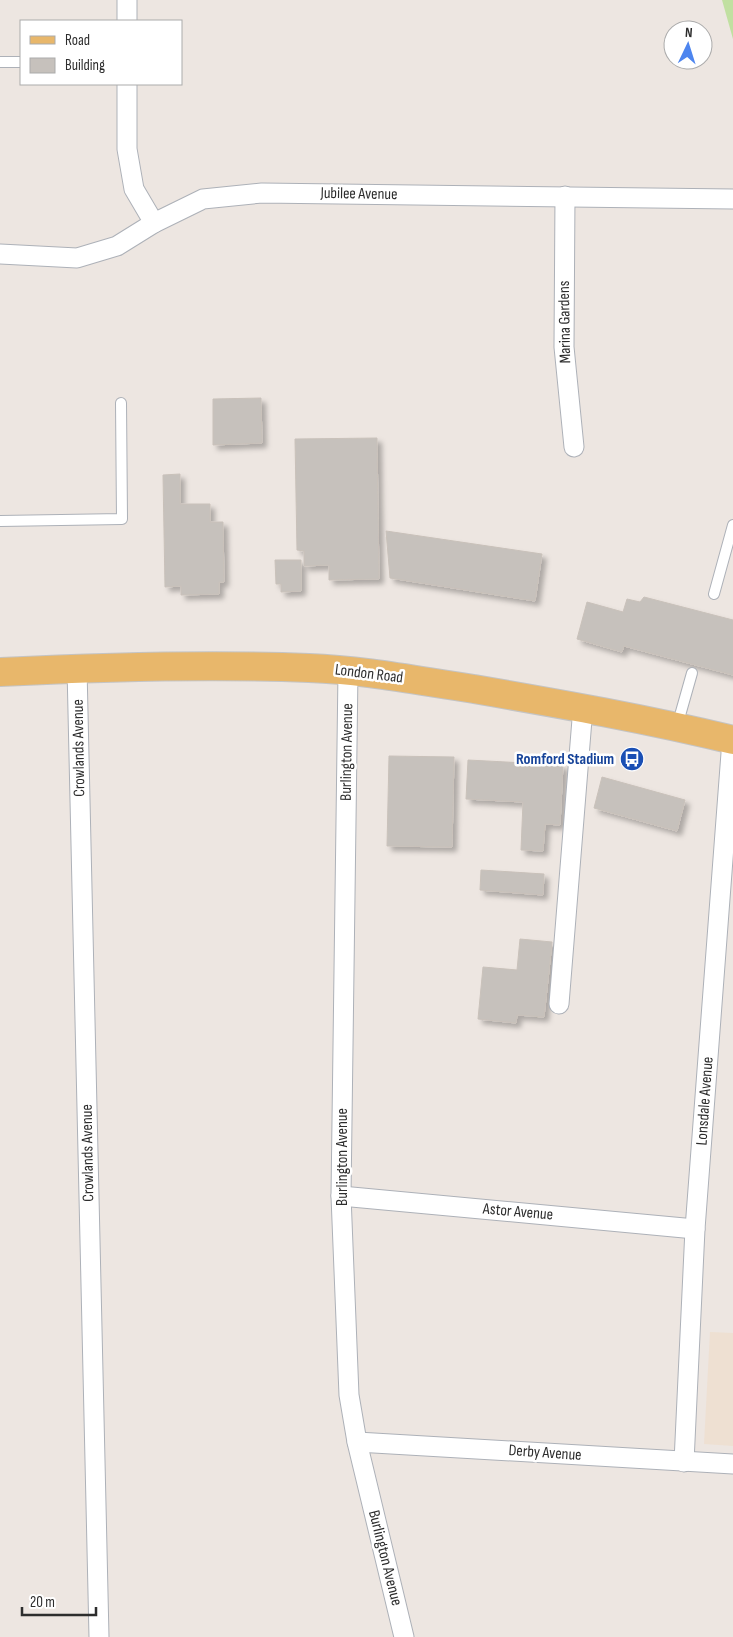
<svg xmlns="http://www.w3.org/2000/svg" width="733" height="1637" font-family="'Sofia Sans Condensed',sans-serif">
	<defs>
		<filter id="shadow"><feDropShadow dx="4.5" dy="4.5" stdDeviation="2.5" flood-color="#0004"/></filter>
	</defs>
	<rect width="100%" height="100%" fill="#ede6e1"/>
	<polygon fill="#eee0d2" points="710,1332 733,1333 733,1446 704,1444"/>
	<polygon fill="#c1e0a1" points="722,0 733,0 733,39"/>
	<g fill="#c6c1bc" stroke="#c9c1ba" filter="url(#shadow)">
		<polygon points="261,398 262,443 213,445 213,399"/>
		<polygon points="377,438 379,579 329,580 329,565 304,566 304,551 297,550 295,439"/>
		<polygon points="180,474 180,504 210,504 210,522 223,522 224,582 219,582 219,594 181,595 181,586 165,587 163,475"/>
		<polygon points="386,531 542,554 535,601 390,578"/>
		<polygon points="275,560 301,560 301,591 281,592 281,584 276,584"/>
		<polygon points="644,597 733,620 733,675 624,646 622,652 577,639 587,602 623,612 627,599 640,602"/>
		<polygon points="389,756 454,757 452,847 387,846"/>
		<polygon points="468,760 563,765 560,825 545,824 543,851 521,850 523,802 466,799"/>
		<polygon points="602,777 685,800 677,831 594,808"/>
		<polygon points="481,870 544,874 543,895 480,890"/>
		<polygon points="520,939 552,942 544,1017 517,1015 516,1023 478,1019 483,967 517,970"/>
	</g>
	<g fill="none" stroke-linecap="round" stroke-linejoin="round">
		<g stroke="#adb1b8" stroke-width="12">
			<g id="service">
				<polyline points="0,62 21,62"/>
				<polyline points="0,521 122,519 121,403"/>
				<polyline points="714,594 733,525"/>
				<polyline points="677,726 692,673"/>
			</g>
		</g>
		<g stroke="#adb1b8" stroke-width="21">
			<g id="minor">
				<polyline points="127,21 127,0"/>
				<polyline points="127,84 127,149 134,189 154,223"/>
				<polyline points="565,196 564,347 574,447"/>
				<polyline points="0,254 77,258 117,246 154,223 203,199 262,193 733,199"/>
				<polyline points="77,668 99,1637"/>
				<polyline points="348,671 341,1196 349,1395 357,1442 404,1637"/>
				<polyline points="559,1004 583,707"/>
				<polyline points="341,1196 695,1229"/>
				<polyline points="357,1442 733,1464"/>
				<polyline points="684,1462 695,1229 732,740"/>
			</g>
		</g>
		<g stroke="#c4c4c4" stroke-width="30">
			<path id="primary" d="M0 672C103 667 207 664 309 668 365 670 419 681 474 689 561 704 647 719 733 740"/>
		</g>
		<use href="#service" stroke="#fff" stroke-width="10"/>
		<use href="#minor" stroke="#fff" stroke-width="19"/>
		<use href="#primary" stroke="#e8b76b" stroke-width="28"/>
	</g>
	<defs>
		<g id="bus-disc" transform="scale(1.25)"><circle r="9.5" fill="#1a4fb4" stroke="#fff"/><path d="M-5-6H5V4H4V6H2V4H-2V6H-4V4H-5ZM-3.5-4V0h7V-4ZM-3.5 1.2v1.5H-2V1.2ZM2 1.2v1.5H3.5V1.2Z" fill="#fff"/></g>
	</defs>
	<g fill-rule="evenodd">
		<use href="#bus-disc" x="632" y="759"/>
	</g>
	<g text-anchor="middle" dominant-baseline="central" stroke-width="5" stroke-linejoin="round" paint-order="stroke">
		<g font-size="16" fill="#2d2d2d" stroke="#fff">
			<text transform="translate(359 194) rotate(1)">Jubilee Avenue</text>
			<text transform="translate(565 322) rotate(-91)">Marina Gardens</text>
			<text transform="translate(369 674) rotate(7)">London Road</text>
			<text transform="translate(79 748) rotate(-91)">Crowlands Avenue</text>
			<text transform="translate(347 752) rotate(-89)">Burlington Avenue</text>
			<text transform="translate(705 1101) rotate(-86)">Lonsdale Avenue</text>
			<text transform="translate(88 1153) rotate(-91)">Crowlands Avenue</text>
			<text transform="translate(342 1157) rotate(-90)">Burlington Avenue</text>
			<text transform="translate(518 1212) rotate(5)">Astor Avenue</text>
			<text transform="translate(545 1453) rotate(4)">Derby Avenue</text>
			<text transform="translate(385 1558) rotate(76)">Burlington Avenue</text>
		</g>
		<g font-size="16" font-weight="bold" fill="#164399" stroke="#fff" text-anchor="end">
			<text x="614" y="759">Romford Stadium</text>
		</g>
	</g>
	<rect x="20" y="20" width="162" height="65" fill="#ffffff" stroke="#ababab"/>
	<rect x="30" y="36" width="25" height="8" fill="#e8b76b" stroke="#ababab"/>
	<text x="65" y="45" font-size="15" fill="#2d2d2d">Road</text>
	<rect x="30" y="58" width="25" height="15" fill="#c6c1bc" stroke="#ababab"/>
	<text x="65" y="70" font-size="15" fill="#2d2d2d">Building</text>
	<g transform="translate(688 45) rotate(4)"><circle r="24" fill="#ffffff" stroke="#ababab"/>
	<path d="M0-4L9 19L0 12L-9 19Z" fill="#4d85ef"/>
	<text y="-8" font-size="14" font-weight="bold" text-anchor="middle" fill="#2d2d2d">N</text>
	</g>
	<path d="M22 1607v8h74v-8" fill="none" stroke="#2d2d2d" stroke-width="2.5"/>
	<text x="30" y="1607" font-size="15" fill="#2d2d2d" stroke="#ffffff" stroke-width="4" paint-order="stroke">20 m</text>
</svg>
